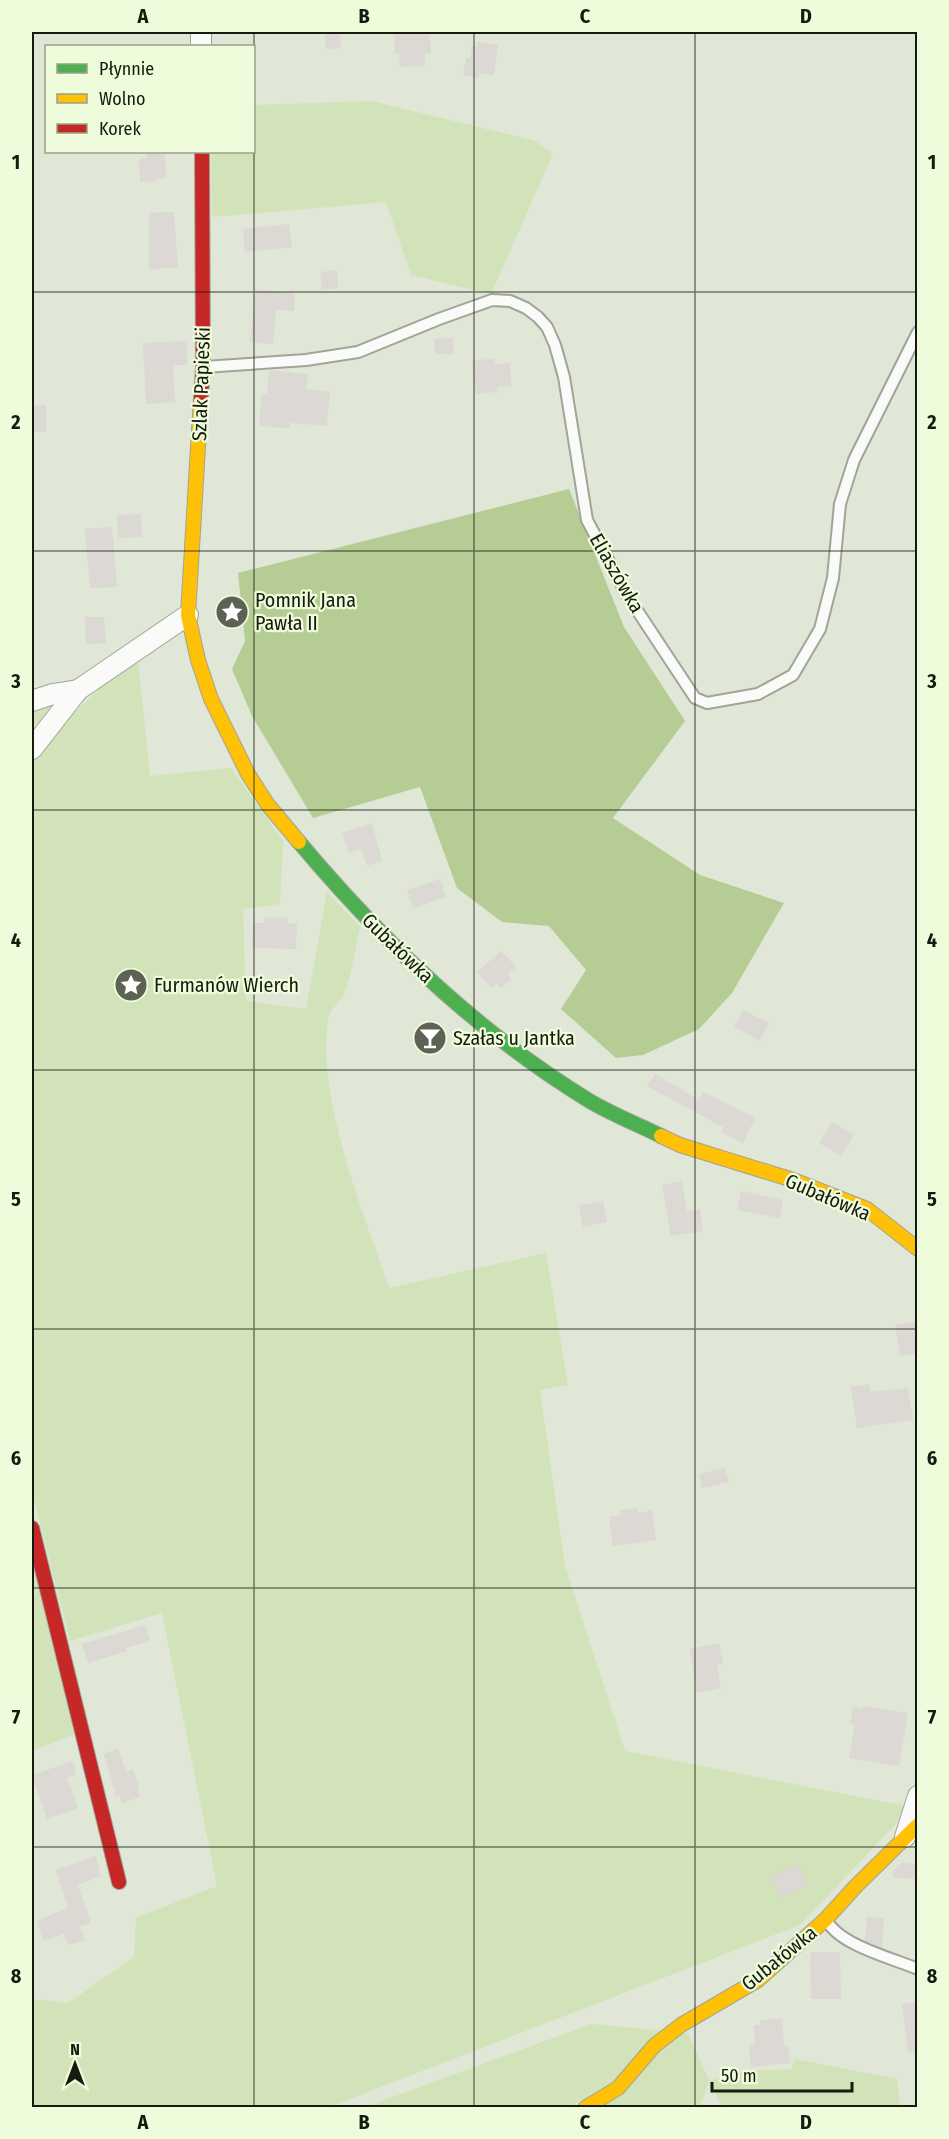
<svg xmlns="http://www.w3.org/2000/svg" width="949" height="2139" font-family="'Fira Sans Condensed',sans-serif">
	<rect width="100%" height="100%" fill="#e0e7d6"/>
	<g fill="#d2e3ba">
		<polygon points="372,101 535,141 553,154 491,294 411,275 386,202 212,217 211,152 254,152 254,105"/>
		<path d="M138 661 150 776 231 768 283 841 280 904 243 909 246 1001 306 1009 327 892 360 927C355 948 352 973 344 994 341 1002 331 1008 329 1016 314 1095 364 1212 389 1288L546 1253 568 1385 540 1390 565 1566 625 1751 906 1806 895 1825 800 1925 329 2107 32 2108V1999L68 2003 134 1957 136 1918 217 1886 162 1613 70 1641 32 1491V764L67 720 108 680Z"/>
		<polygon points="50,703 51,708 32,729 32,709"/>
		<polygon points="32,1553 76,1734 32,1751"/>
		<polygon points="591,2024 688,2033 709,2080 748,2071 791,2069 795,2059 897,2079 900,2107 722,2107 709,2080 700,2107 584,2107 581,2099 570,2108 363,2108"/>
	</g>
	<polygon fill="#b6cc95" points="569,489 624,627 685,721 613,818 700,875 784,903 732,993 699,1029 643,1055 616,1058 561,1009 586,970 549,926 502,922 457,888 420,787 313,818 252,716 232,669 245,641 238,573"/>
	<g fill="#dcd8d3">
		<polygon points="324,32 340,32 341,48 326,49"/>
		<polygon points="394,32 424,32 424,33 430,33 431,54 425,54 425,66 400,67 399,53 395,54"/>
		<polygon points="478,42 498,45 494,75 479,73 478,78 463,75 466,58 470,58 472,46 477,47"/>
		<polygon points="146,152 165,152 166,178 155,178 156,181 140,182 139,159 147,158"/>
		<polygon points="174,212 178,268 149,269 149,213"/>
		<polygon points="289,224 292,247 245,252 243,229"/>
		<polygon points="337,270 338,288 322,290 320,272"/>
		<polygon points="255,290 295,293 294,311 276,309 273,344 250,342"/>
		<polygon points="453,338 454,354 435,354 434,339"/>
		<polygon points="187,341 187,365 173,365 175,402 146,404 143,343"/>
		<polygon points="495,359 495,364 510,363 511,386 497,387 497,392 475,394 472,360"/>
		<polygon points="269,370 308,374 306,389 330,392 327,426 290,423 289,429 259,425 262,393 267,394"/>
		<rect x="32" y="405" width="14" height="27"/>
		<polygon points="141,514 142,537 118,538 117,515"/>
		<polygon points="112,527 117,587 90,588 85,529"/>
		<polygon points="85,617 104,617 106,643 86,644"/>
		<polygon points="372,823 382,861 367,866 361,849 349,853 342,833"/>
		<polygon points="440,879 446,897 413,908 407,890"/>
		<polygon points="265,917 287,918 287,923 297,924 296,949 252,948 253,923 264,923"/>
		<polygon points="501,951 516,967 508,974 511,979 501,988 497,984 491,988 477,972"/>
		<polygon points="743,1010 769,1023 760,1041 734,1027"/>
		<polygon points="429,1026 444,1026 443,1049 429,1049"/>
		<polygon points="655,1074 699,1100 703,1092 755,1118 743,1143 721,1132 723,1127 647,1086"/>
		<polygon points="832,1122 854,1135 841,1156 819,1143"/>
		<polygon points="682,1181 687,1211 700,1209 703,1231 671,1236 662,1185"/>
		<polygon points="741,1191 783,1200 780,1218 737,1210"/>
		<polygon points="603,1201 607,1222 583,1227 579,1205"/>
		<polygon points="918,1321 918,1353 900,1356 895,1325"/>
		<polygon points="869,1384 870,1392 908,1388 913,1420 857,1428 851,1387"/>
		<polygon points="725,1468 729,1482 702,1488 699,1474"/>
		<polygon points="637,1508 638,1513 652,1510 656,1540 613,1546 609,1517 621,1515 620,1510"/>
		<polygon points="145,1625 150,1641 126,1648 127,1651 88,1663 82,1644"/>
		<polygon points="719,1643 723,1664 717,1665 721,1688 697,1693 690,1649"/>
		<polygon points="863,1706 908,1713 899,1766 849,1758 855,1725 850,1724 853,1708 862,1709"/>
		<polygon points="118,1749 126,1772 133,1769 139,1787 137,1788 140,1797 122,1803 119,1794 116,1796 104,1754"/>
		<polygon points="73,1761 76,1775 67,1778 78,1808 47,1819 32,1775"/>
		<polygon points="96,1856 101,1876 78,1885 91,1923 80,1926 85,1940 68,1945 64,1934 43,1941 37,1921 68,1908 56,1870"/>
		<polygon points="902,1863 918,1864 918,1879 893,1878 893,1871"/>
		<polygon points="797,1864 808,1885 781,1899 771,1878"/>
		<polygon points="867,1917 884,1918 882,1948 865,1941"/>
		<polygon points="812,1952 840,1952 841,1999 811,1999 810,1954"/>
		<polygon points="918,2002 918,2051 908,2052 902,2004"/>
		<polygon points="782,2018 784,2045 788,2045 790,2063 751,2067 749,2045 755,2044 754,2025 760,2025 760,2020"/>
	</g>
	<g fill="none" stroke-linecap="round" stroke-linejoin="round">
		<g stroke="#9fa597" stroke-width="14">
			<g id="lane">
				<polyline points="204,367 306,360 358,352 439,319 492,300 510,301 526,308 538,317 547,327 555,345 564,377 587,520 627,595 695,698 707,703 758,694 793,675 820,629 833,578 840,504 854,460 918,332"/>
				<path d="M826 1919C838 1945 892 1958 918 1969"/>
			</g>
		</g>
		<g stroke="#9fa597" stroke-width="22">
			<g id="street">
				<polyline points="201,32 201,46"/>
				<polyline points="32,701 53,694 78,690"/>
				<polyline points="32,749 78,690 188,615"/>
				<polyline points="905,1837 918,1796"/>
			</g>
		</g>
		<g stroke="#9fa597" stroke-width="16">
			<path id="fast" d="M299 842C382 941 477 1032 588 1100 611 1114 637 1124 661 1136"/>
		</g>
		<g stroke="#9fa597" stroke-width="16">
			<g id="slow">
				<polyline points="201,397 188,615 198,660 211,699 248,774 268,805 299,842"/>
				<polyline points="661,1136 680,1145 793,1180 867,1209 918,1249"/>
				<polyline points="585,2108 618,2088 654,2046 681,2025 758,1980 826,1919 856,1886 918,1825"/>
			</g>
		</g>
		<g stroke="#9fa597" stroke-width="16">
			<g id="jam">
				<polyline points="201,397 203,367 202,152"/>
				<polyline points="32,1528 119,1882"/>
			</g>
		</g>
		<use href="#lane" stroke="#fafbf9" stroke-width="10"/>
		<use href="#street" stroke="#fafbf9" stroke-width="20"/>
		<use href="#fast" stroke="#4caf50" stroke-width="14"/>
		<use href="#slow" stroke="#ffc107" stroke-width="14"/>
		<use href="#jam" stroke="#c62828" stroke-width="14"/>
	</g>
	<path fill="none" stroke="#161b0f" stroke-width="1.5" stroke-opacity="0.55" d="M254 32V2108M474 32V2108M695 32V2108M32 292H918M32 551H918M32 810H918M32 1070H918M32 1329H918M32 1588H918M32 1847H918"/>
	<defs>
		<g id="sight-disc" transform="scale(1.725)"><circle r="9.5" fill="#5d6255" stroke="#eefcdb"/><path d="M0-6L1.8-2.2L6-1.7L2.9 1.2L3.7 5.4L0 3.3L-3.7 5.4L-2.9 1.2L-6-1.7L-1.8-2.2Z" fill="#fff"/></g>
		<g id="bar-disc" transform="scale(1.725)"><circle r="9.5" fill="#5d6255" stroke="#eefcdb"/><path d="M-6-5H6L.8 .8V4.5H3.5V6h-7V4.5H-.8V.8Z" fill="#fff"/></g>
	</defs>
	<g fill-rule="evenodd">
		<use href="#sight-disc" x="232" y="612"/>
		<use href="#sight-disc" x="131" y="985"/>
		<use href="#bar-disc" x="430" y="1038"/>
	</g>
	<g text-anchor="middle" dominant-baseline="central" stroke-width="4.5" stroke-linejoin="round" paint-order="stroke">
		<g font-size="20" fill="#161b0f" stroke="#eefcdb">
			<text transform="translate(201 384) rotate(-88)">Szlak Papieski</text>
			<text transform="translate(617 573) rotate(60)">Eliaszówka</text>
			<text transform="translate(398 948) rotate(44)">Gubałówka</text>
			<text transform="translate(828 1197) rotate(23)">Gubałówka</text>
			<text transform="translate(779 1958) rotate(-39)">Gubałówka</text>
		</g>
		<g font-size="20" fill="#161b0f" stroke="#eefcdb" text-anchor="start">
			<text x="255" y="600">Pomnik Jana<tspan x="255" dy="23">Pawła II</tspan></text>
			<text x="154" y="985">Furmanów Wierch</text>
			<text x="453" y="1038">Szałas u Jantka</text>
		</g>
	</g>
	<rect width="949" height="2139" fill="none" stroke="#eefcdb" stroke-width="66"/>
	<rect x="45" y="45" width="210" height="108" fill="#eefcdb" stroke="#98a289" stroke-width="1.5"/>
	<rect x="57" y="64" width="30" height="9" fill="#4caf50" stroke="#98a289" stroke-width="1.5"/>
	<text x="99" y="75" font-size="18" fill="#161b0f">Płynnie</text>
	<rect x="57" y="94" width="30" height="9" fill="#ffc107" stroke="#98a289" stroke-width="1.5"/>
	<text x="99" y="105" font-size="18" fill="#161b0f">Wolno</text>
	<rect x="57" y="124" width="30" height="9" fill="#c62828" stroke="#98a289" stroke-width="1.5"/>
	<text x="99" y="135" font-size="18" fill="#161b0f">Korek</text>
	<g transform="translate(75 2064)" stroke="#eefcdb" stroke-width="4.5" paint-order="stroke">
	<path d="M0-4.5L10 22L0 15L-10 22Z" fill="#161b0f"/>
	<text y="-9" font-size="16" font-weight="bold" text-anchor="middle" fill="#161b0f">N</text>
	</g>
	<path d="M712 2082v9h140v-9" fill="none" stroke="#161b0f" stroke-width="3"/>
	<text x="721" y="2082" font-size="18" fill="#161b0f" stroke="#eefcdb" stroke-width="4.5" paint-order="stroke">50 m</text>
	<rect x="33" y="33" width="883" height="2073" fill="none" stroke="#161b0f" stroke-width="2"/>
	<g font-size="20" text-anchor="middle" font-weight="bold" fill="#161b0f">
		<text x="143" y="23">A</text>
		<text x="364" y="23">B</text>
		<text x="585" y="23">C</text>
		<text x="806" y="23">D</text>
		<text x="16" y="169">1</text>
		<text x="932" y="169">1</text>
		<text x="16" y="429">2</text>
		<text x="932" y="429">2</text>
		<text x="16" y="688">3</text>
		<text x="932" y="688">3</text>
		<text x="16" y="947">4</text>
		<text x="932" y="947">4</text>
		<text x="16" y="1206">5</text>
		<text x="932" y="1206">5</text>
		<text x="16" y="1465">6</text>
		<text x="932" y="1465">6</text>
		<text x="16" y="1724">7</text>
		<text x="932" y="1724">7</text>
		<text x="16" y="1983">8</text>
		<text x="932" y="1983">8</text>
		<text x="143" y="2129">A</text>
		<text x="364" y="2129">B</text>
		<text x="585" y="2129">C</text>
		<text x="806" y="2129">D</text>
	</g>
</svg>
